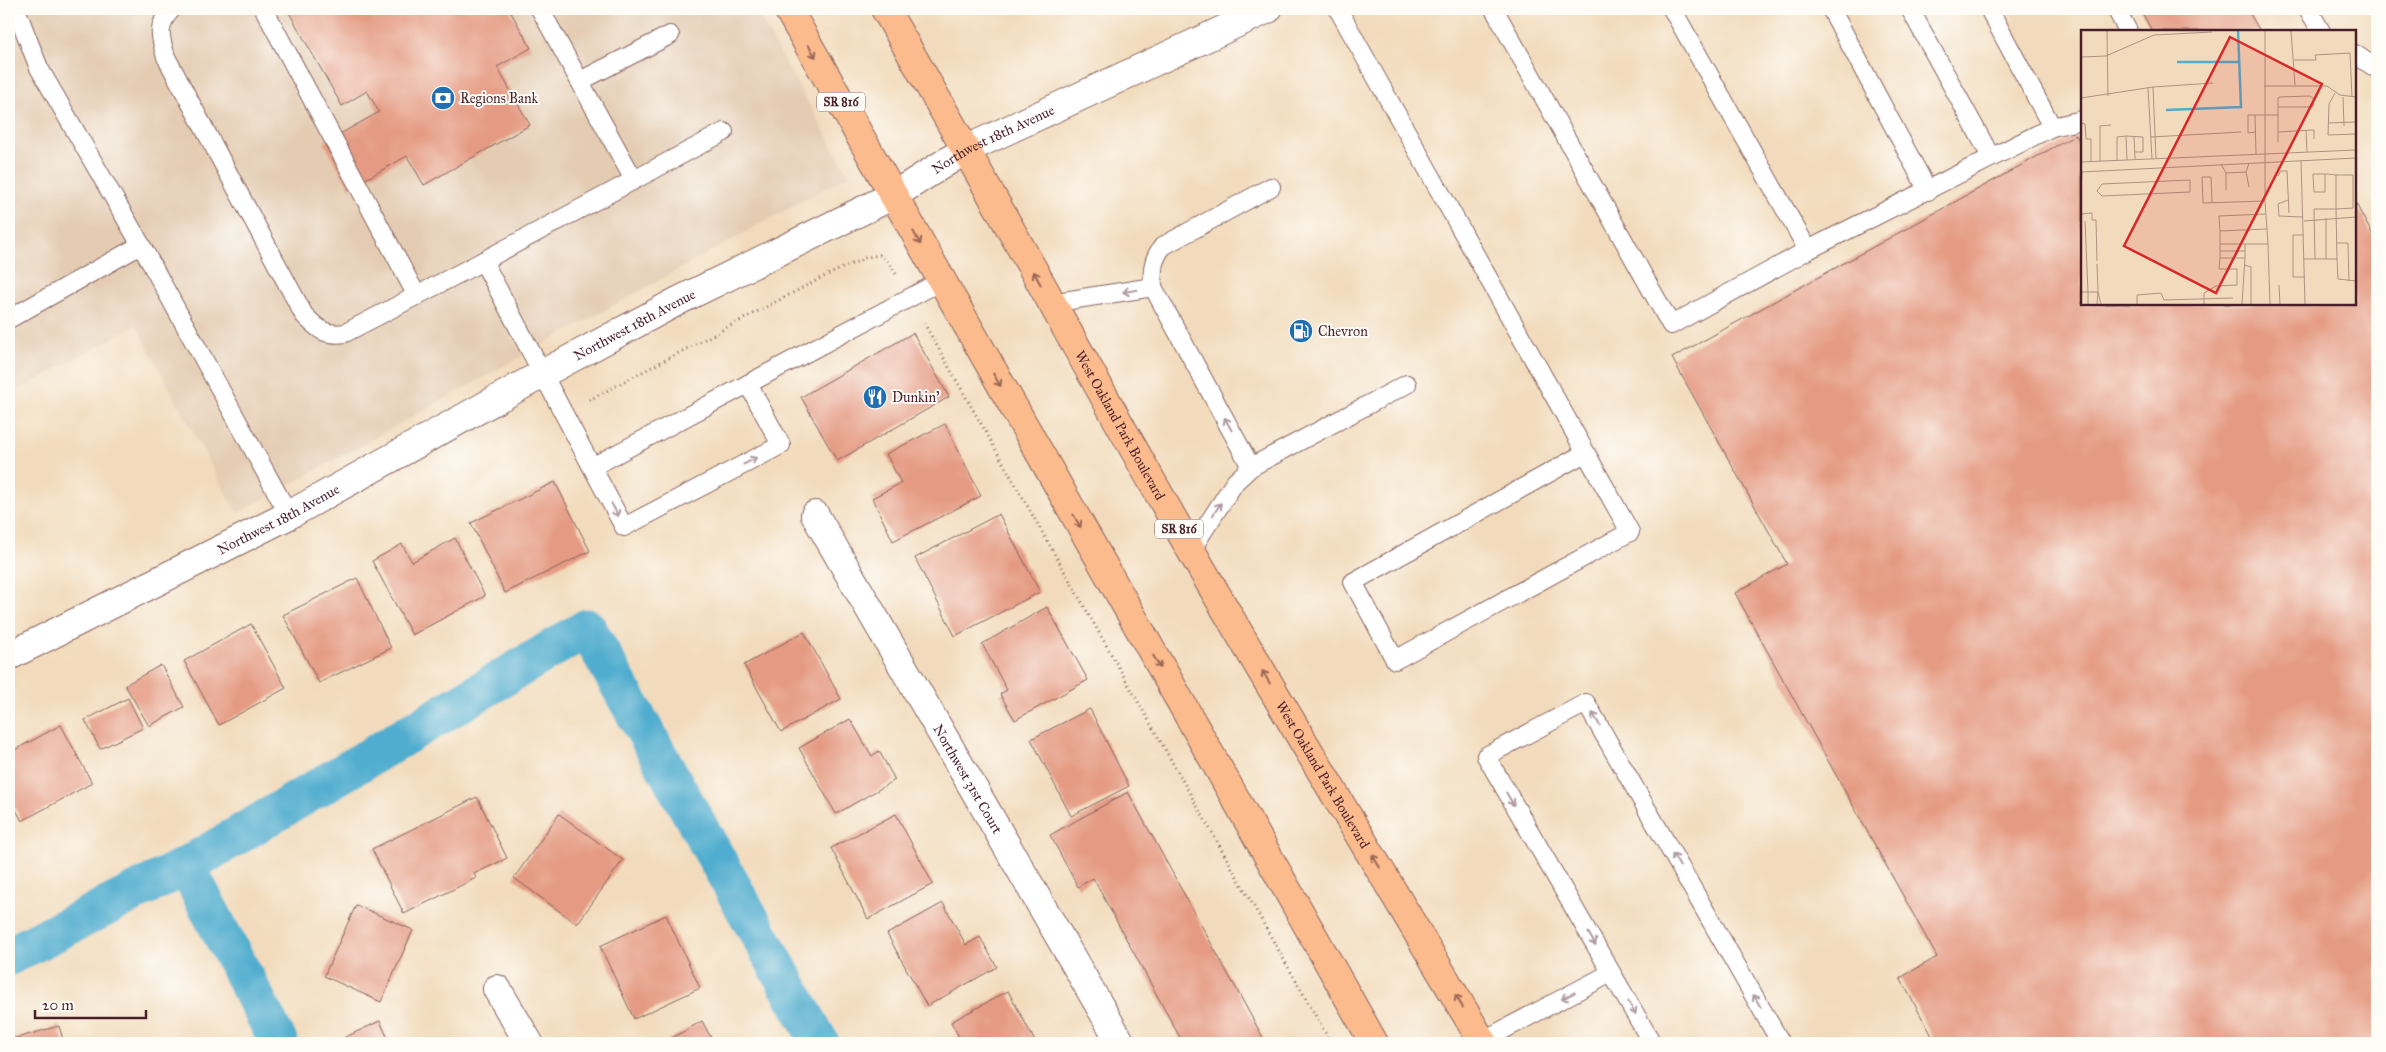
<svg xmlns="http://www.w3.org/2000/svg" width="2386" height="1052" font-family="'IM FELL Great Primer',serif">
	<rect width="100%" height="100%" fill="#fdfcf7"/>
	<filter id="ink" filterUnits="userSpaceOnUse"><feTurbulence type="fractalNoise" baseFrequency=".02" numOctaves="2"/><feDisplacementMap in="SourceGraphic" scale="10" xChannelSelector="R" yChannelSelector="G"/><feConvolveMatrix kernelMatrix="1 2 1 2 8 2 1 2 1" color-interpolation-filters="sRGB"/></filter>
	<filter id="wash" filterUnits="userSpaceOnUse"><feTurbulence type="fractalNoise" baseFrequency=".0096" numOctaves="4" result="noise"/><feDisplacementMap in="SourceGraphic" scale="20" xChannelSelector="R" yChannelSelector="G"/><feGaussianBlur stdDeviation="1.12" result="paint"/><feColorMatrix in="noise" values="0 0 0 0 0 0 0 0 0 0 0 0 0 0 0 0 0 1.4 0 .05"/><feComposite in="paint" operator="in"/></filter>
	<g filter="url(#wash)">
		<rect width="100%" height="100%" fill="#f2dbbc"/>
		<polygon fill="#e4ccb2" points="9,9 755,9 849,175 237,514 136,325 9,396"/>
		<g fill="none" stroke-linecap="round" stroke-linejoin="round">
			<g stroke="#51adcf" stroke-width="39">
				<polyline points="186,866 279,1043"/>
				<polyline points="9,956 186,866 587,628 820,1043"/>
			</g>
		</g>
		<g id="blocks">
			<g fill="#e59b83">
				<polygon points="287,9 509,9 531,48 497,67 530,125 424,185 407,156 350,188 324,143 379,112 367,91 342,106"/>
				<polygon points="2140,9 2247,9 2260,31 2152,31"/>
				<polygon points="2076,135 2082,147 2082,304 2355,304 2355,202 2377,243 2377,1043 1936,1043 1900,978 1937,957 1735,593 1787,564 1672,358"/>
				<polygon points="913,333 949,397 837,461 801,397"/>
				<polygon points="945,424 981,496 893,541 872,498 901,483 886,454"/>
				<polygon points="555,482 590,551 505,593 471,523"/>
				<polygon points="999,514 1040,592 955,636 915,558"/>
				<polygon points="455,538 485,596 412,635 372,561 402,544 412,562"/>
				<polygon points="357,578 391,648 319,683 283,615"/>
				<polygon points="1047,607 1088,680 1015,720 1000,694 1007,690 982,644"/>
				<polygon points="251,624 286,688 219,725 184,661"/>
				<polygon points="804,632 841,699 781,732 744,665"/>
				<polygon points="161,665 184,707 149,726 125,685"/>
				<polygon points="128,698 143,728 100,749 85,720"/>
				<polygon points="1090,709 1129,786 1071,816 1031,739"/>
				<polygon points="850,719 872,756 879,751 895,780 836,814 799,748"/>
				<polygon points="61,725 92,783 22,821 9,797 9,753"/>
				<polygon points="1128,792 1266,1043 1183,1043 1093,878 1078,887 1050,835"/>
				<polygon points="477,797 507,858 474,874 476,878 404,914 372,849"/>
				<polygon points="559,814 623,860 577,924 514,878"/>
				<polygon points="896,814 933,884 868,919 831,848"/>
				<polygon points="943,903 966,945 980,937 997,967 927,1006 887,934"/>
				<polygon points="356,905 413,930 381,1002 324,976"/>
				<polygon points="666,915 700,988 634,1019 600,946"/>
				<polygon points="1008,991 1036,1043 962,1043 951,1022"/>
				<polygon points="380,1021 390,1043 343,1043 341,1039"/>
				<polygon points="702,1021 714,1043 663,1043"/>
				<polygon points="59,1026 64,1043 9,1043 9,1040"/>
			</g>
		</g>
	</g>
	<g filter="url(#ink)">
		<use href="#blocks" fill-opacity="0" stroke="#85615e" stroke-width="1"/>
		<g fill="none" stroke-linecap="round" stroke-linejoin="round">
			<g stroke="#85615e" stroke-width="20">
				<g id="lane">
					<polyline points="16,9 39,68 141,245 289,515"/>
					<path d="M172 9C156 25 160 37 166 57L304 315C318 329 324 336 345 333L483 261"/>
					<polyline points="264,9 417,296"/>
					<polyline points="540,9 634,180 724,132"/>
					<polyline points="1338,9 1630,532 1395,660 1353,582 1585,453"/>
					<polyline points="1494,9 1671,325 1808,250 1672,9"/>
					<polyline points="1831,9 1928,191"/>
					<polyline points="1910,9 1991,157"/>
					<polyline points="2116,9 2128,31"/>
					<polyline points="2308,9 2321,31"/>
					<polyline points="2355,54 2377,69"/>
					<polyline points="580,81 670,35"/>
					<polyline points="2052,127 2082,120"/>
					<polyline points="634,180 483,261 592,467 941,281"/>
					<polyline points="1808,250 2052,127 1989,9"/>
					<path d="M1153 287C1152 270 1152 260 1163 246L1271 187"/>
					<polyline points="1051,303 1153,287 1251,467"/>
					<polyline points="9,319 141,245"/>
					<polyline points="592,467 624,527 781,445 748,384"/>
					<polyline points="1191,550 1235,482 1251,467 1407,384"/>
					<polyline points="1482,1041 1611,973"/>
					<polyline points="1652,1043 1486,756 1586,703 1781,1043"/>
				</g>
			</g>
			<g stroke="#85615e" stroke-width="30">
				<g id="street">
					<path id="s1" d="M815 515 1121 1043"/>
					<path id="s2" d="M9 656 289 515 544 373 678 301 894 195 967 149 1268 9"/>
					<polyline points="497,989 529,1043"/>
				</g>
			</g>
			<g stroke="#85615e" stroke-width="30">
				<g id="primary">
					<polyline points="788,9 1374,1043"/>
					<path id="s3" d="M885 9C989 187 1087 368 1189 547 1285 714 1386 878 1483 1043"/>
				</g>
			</g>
			<g stroke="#85615e" stroke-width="3" stroke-dasharray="1 4" stroke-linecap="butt">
				<polyline points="924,323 1331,1043"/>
				<polyline points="589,400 823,277 867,257 880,255 887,260 896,274"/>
			</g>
			<use href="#lane" stroke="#fff" stroke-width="18"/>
			<use href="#street" stroke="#fff" stroke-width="28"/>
			<use href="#primary" stroke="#fbbb8d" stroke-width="28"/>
		</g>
		<defs><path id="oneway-shaft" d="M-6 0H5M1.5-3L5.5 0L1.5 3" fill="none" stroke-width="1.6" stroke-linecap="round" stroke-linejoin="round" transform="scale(1.25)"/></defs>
		<g stroke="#9a6557">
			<use href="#oneway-shaft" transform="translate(812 51) rotate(60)"/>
			<use href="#oneway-shaft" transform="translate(917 238) rotate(61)"/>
			<use href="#oneway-shaft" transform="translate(1037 278) rotate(-119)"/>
			<use href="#oneway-shaft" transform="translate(997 380) rotate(60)"/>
			<use href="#oneway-shaft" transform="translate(1077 521) rotate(60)"/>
			<use href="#oneway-shaft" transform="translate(1157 662) rotate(60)"/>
			<use href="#oneway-shaft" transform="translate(1266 677) rotate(-121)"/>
			<use href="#oneway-shaft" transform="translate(1376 861) rotate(-121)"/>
			<use href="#oneway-shaft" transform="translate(1459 1001) rotate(-120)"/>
		</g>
		<g stroke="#ae9aa0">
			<use href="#oneway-shaft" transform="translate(1130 291) rotate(171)"/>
			<use href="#oneway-shaft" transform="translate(1228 424) rotate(-119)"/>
			<use href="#oneway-shaft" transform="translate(750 461) rotate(-28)"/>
			<use href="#oneway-shaft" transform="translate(1217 509) rotate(-57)"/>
			<use href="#oneway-shaft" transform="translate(615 510) rotate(62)"/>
			<use href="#oneway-shaft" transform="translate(1596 719) rotate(-120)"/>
			<use href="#oneway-shaft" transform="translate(1510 799) rotate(60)"/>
			<use href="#oneway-shaft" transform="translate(1676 860) rotate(-120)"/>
			<use href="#oneway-shaft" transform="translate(1592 939) rotate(60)"/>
			<use href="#oneway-shaft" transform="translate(1568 996) rotate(152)"/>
			<use href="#oneway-shaft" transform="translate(1757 1001) rotate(-120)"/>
			<use href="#oneway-shaft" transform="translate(1632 1008) rotate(60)"/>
		</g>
	</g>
	<defs>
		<g id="bank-disc" transform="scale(1.25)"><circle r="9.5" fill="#1f6fb2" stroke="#fdfcf7"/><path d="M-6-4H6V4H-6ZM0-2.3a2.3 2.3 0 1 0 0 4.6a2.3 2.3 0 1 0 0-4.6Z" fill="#fff"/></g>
		<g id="fuel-disc" transform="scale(1.25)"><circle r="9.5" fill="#1f6fb2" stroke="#fdfcf7"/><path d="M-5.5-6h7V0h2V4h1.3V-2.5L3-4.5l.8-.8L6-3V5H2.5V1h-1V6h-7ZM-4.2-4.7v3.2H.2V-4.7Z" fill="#fff"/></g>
		<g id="restaurant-disc" transform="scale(1.25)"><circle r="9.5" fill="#1f6fb2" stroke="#fdfcf7"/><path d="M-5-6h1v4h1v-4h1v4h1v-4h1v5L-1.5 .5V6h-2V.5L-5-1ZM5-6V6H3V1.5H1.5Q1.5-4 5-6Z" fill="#fff"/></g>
	</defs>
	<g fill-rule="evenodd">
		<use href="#bank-disc" x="443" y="98"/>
		<use href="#fuel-disc" x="1301" y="331"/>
		<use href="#restaurant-disc" x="875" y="397"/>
	</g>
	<g text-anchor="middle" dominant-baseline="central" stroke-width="4" stroke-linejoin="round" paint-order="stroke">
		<g fill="#fdfcf7" stroke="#806168" stroke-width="1">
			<rect x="817" y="92.5" width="48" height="19" rx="4"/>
			<rect x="1155" y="519.5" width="48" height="19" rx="4"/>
		</g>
		<g font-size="12" font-weight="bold" fill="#4a1f2b">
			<text x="841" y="102">SR 816</text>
			<text x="1179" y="529">SR 816</text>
		</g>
		<g font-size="14" fill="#4a1f2b" stroke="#fdfcf7" text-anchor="start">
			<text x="460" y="98">Regions Bank</text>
			<text x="1318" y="331">Chevron</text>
			<text x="892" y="397">Dunkin'</text>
		</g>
		<g font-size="14" fill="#4a1f2b" stroke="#fdfcf7">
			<text stroke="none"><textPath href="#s2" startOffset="1112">Northwest 18th Avenue</textPath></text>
			<text stroke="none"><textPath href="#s2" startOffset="708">Northwest 18th Avenue</textPath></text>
			<text stroke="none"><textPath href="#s3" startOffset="478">West Oakland Park Boulevard</textPath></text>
			<text stroke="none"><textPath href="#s2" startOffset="302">Northwest 18th Avenue</textPath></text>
			<text stroke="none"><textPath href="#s3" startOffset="882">West Oakland Park Boulevard</textPath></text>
			<text stroke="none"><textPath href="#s1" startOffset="305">Northwest 31st Court</textPath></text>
		</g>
	</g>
	<g transform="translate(2081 30)">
		<rect width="275" height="275" fill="#f2dbbc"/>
		<path fill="none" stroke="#51adcf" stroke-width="2.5" d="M96 32H157M85 80 160 77 157 1"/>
		<path fill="none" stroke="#af9082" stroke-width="1" d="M26 1 27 66M210 1 214 55M0 27 25 26 73 5 131 2M213 30H235L234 25 269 23 271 67M183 56H246L259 65 275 67M72 57 75 128M67 58 71 129M254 63 248 74 247 105 275 104M262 67 263 96M0 68 72 57 132 53M197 77H232L233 69 229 66 198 67 197 69V85M174 85H167V103L174 102M0 93 4 94 5 109H10V131M247 93 275 92M225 101 226 122M45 106 62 107V122H54M53 106 54 129M70 107 160 102M197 112V102L233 100V109M175 124 174 85H197V102M36 130V107L45 106 46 130M220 130 224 274M19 131V96L30 95M0 132 275 120M140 134 145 143V160M0 142 275 128M165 142 168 157M145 143 165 142 168 133M244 144V162H233L232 144H247L255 145H272V178L255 179V145M197 146 200 141H206L208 183M109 150V162L21 166 16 161 21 154ZM0 160 1 142M207 170 197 174 198 186 222 187M131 173 130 147H121L122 173 184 171M0 184 11 183V190H15L16 231M185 184 138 186 139 201 186 199M245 188V229M4 191 7 262H17L16 234M223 191 275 187M139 201V228H164V214M223 205H212V247H224M256 213H267L268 251M139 214H187L184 171V1M187 214 189 274M275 215V240M139 221H164M223 229H234L233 179H255L256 229H234M256 229 257 249 275 251M163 235 170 237V274M198 255 199 274M0 262H7V274M16 274 17 262 20 274M56 274V265L80 263 83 270 152 268M123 274V263L135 256 156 255V239H138L139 228M161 274 164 228"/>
		<path fill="#d62828" fill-opacity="0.15" stroke="#d62828" stroke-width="2.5" d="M149 7 241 54 135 263 43 216Z"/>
		<rect width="275" height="275" fill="none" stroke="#4a1f2b" stroke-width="2.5"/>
	</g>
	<rect width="2386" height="1052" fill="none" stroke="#fdfcf7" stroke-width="30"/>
	<path d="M35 1010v8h111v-8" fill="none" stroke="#4a1f2b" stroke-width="2.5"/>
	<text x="42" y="1010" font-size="15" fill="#4a1f2b" stroke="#fdfcf7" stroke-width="4" paint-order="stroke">20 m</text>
</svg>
